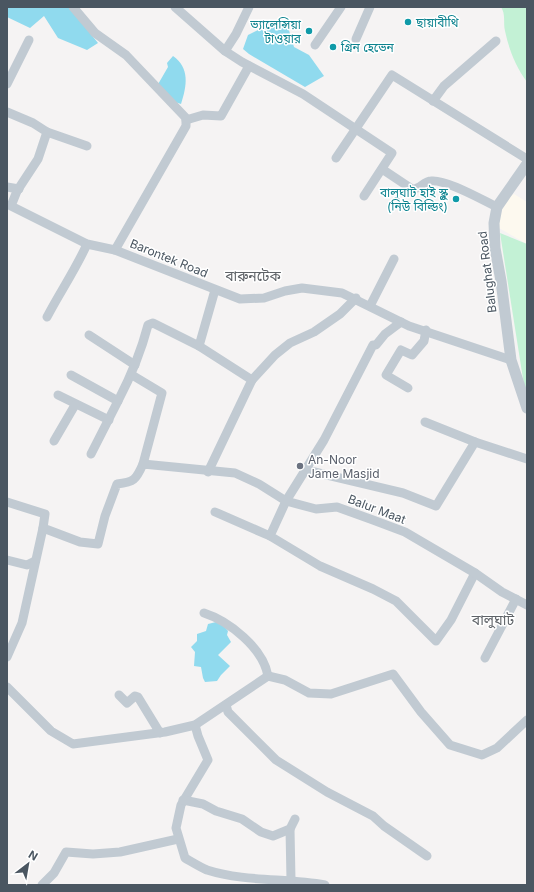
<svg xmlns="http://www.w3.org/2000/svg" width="534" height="892" font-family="Inter,'Noto Sans Bengali',sans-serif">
	<rect width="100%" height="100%" fill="#f5f3f3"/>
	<polygon fill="#fdf9ef" points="514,194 527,202 527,244 497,227 505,199"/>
	<g fill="#c3f1d5">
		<path d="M501 7H527V82C516 67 509 50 505 31 503 22 506 15 501 7Z"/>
		<polygon points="500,233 527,244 527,404"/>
	</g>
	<g fill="#90daee">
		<polygon points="7,7 69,7 98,43 87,50 58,38 44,16 30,28 7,17"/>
		<polygon points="265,22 288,27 294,47 309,55 324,76 305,87 249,54 243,49 248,35 260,29"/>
		<path d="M173 56C190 68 187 86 181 104L175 102 157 86 168 67 167 63Z"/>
		<polygon points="216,622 223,625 228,631 227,635 231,642 218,655 230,666 221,675 217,681 205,682 203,678 201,667 194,666 195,652 191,647 197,641 197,634 206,631 208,624"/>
	</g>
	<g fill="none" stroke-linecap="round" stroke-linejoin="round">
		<g stroke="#c1cad2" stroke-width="9">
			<polyline points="73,7 95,33 126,55 186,118 186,126 115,250"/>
			<polyline points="175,7 225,51 242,62 303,94 392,153 364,196"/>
			<polyline points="356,39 370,7"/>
			<polyline points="315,45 341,7"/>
			<polyline points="225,51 236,34 249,7"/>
			<polyline points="7,84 29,40"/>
			<polyline points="433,101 444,86 496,41"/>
			<polyline points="7,112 33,123 47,132 38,159 17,191 11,206 87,244 115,250 240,299 264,298 285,291 302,288 342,293 409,326 511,360"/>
			<polyline points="186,120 203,115 221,116 249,66"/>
			<polyline points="47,132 87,146"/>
			<polyline points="336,158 392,75 527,159"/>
			<path d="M382 169 412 189C419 190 424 181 431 181 446 179 482 200 497 207"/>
			<polyline points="7,187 19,189"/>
			<polyline points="370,306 394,259"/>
			<path d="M47 317C60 292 76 269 87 244"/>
			<polyline points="401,322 385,334 376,345 373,345 324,440 286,501 270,536 320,566 373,589 396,601 436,641 451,620 475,573"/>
			<polyline points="89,335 135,365"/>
			<polyline points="199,346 252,380 208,472"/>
			<path d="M71 375 118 401C131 376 141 352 148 325L153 323 199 346 215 290"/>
			<polyline points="132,375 162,393 143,464"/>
			<polyline points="252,380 275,355 290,343 314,332 340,314 356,298"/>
			<polyline points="408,388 386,375 401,350 412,355 424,341 426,330"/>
			<polyline points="58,395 109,420"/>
			<polyline points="425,422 475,442"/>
			<polyline points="54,441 75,405"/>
			<polyline points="91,454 118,401"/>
			<polyline points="306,470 403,493 436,506 475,442 527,459"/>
			<path d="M7 502 45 514 43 528 80 542 98 544 105 516 117 484C134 482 136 480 143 464L235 473 259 484 286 501 316 509 337 507 373 520 405 532 475 573 502 592 527 605"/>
			<polyline points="215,512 270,536"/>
			<polyline points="7,560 27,565 35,561"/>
			<path d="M204 613C229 621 263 648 268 676"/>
			<polyline points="7,657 22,623 43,528"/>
			<polyline points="485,658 516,599"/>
			<polyline points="268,676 285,680 309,693 331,694 393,674 421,712 450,745 482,755 497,748 527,720"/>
			<polyline points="7,687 51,731 73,744 165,732 195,725 268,676"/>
			<polyline points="119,695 127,703 135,696 138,697 160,733"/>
			<polyline points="226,705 228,712 276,760 327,792 373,816 384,826 427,856"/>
			<path d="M195 725 198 736 208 760 181 805 176 828 185 858C192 862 200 867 207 870 245 882 286 878 325 885"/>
			<polyline points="183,800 203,804 216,811 242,819 261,832 273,836 290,829 295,819"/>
			<polyline points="290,829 291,880"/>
			<polyline points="42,885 54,873 66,852 93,854 120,852 178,839"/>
		</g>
		<polyline stroke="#c1cad2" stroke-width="11" points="527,164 497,207 494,223 495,248 501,281 511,360 527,408"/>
	</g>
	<g fill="#0f9aa8" stroke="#fff" stroke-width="1.5">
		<circle cx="408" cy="22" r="4"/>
		<circle cx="309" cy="31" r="4"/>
		<circle cx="333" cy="47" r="4"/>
		<circle cx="456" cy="199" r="4"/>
	</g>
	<circle fill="#6b7280" stroke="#fff" stroke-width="1.5" cx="300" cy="466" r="4"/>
	<g text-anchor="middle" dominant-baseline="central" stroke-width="3" stroke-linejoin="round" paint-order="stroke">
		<g font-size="12" fill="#0d838f" stroke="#fff" text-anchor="start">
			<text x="416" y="22">ছায়াবীথি</text>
			<text x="301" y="24" text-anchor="end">ভ্যালেন্সিয়া<tspan x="301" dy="14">টাওয়ার</tspan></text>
			<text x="341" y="47">গ্রিন হেভেন</text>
			<text x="448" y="192" text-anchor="end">বালুঘাট হাই স্কুল<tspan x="448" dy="14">(নিউ বিল্ডিং)</tspan></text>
		</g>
		<g font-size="12" fill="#4a5661" stroke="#fff">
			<text transform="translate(169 258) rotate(22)">Barontek Road</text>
			<text transform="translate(487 272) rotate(-97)">Balughat Road</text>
			<text transform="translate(377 509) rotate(21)">Balur Maat</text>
		</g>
		<g font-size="12" fill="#5b616d" stroke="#fff" text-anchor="start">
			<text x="308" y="459">An-Noor<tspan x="308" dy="14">Jame Masjid</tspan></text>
		</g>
		<g font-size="14" fill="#5f6368" stroke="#fff">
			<text x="253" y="275">বারুনটেক</text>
			<text x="493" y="619">বালুঘাট</text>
		</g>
	</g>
	<rect width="534" height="892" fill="none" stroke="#4a5661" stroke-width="16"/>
	<g transform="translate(28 864) rotate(31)" stroke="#ffffff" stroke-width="3" paint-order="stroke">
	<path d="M0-3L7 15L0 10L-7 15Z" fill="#4a5661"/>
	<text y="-6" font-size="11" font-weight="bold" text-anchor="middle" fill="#4a5661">N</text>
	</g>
</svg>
